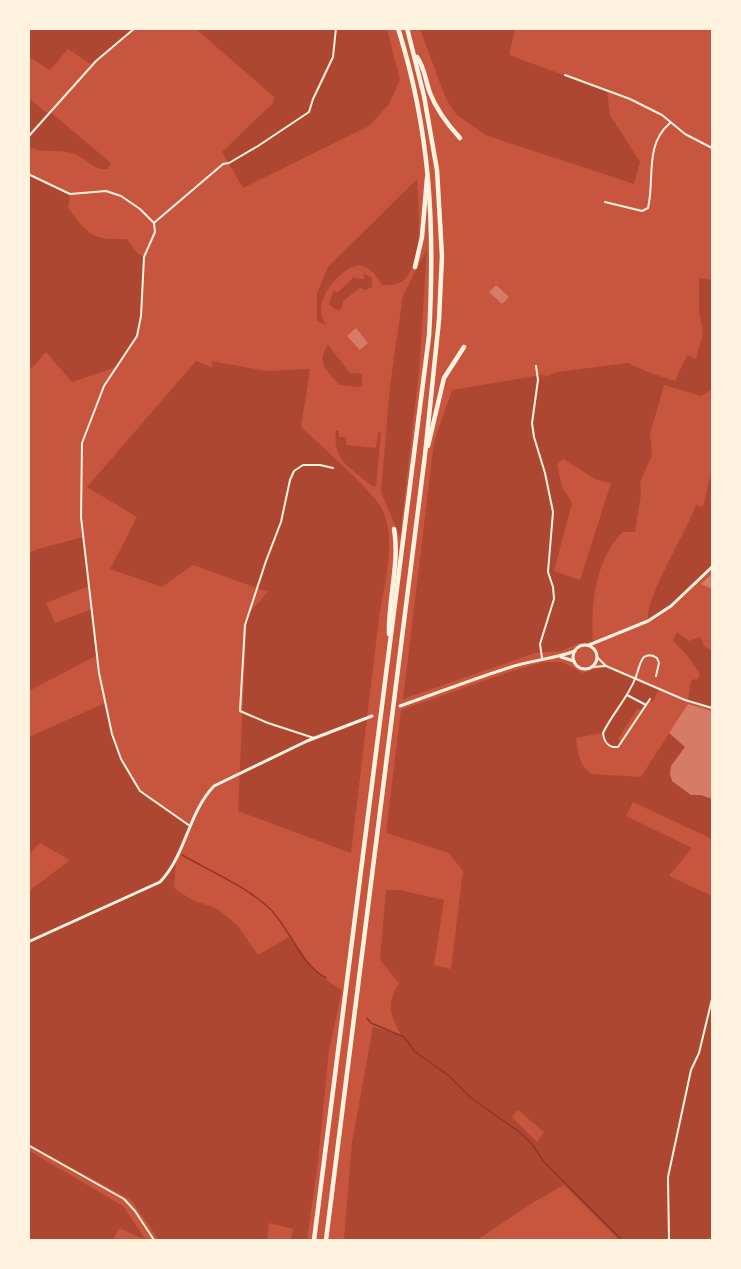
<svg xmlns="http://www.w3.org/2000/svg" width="741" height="1269" font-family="Jost,sans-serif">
	<rect width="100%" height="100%" fill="#c8553d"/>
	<g fill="#ae4732" fill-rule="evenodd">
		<polygon points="28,29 135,29 92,65 68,49 50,70 29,57"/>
		<polygon points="196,29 387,29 400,80 389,104 369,126 243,188 222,152 273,103 274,97"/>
		<polygon points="420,29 515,29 509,55 607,91 610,115 640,162 634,184 485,135 456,114 446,99"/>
		<path d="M28 98 48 114 50 112 111 163 107 169C93 170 85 157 72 153 58 149 43 154 29 147Z"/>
		<path d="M29 174 70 194 68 208C89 235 91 240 127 239L136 252 144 257 141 316 137 336 116 367 72 382 46 352 32 368 29 367Z"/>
		<path d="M417 179C418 207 425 258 404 280 399 285 389 285 382 285 378 279 374 271 366 267 348 259 322 291 321 307 320 314 323 319 326 325L317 321V293L328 267Z"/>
		<polygon points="427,249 419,372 400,537 381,492 390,386 403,295"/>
		<polygon points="364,273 372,278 372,287 365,290 360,288 343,301 342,308 339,310 335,309 329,304 334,290 337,293 355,276 355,278 364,279"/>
		<path d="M699 278 712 280V389L701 396 664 385 650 434 652 455 640 482 641 494 635 532H623C596 556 590 607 593 642L579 643 562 651 535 653 403 699 434 442 452 390 546 374 541 378 557 372 628 363 648 372 675 381 687 355 696 359 703 333 699 311ZM563 459 597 480 611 483 580 580 554 571 572 503 562 487 557 465Z"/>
		<path d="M328 345 350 373 362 374V387L339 385C328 370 315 364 328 345Z"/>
		<path d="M196 361 213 368 211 361 267 371 310 369 301 427C319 444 377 494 384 513 397 549 382 588 378 626 369 702 360 777 351 853L238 811 247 615 268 592 193 565 162 587 110 569 137 517 87 487Z"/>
		<path d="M336 430 339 431V437H346V445L376 448 378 431 381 433 376 486 373 487C351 468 332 461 336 430Z"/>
		<path d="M712 469V565L670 605 648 620C645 598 687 531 696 505L703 507Z"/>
		<polygon points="83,537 89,586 46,603 55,623 92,609 97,655 29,691 29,553 38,549"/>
		<polygon points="677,632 689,641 699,637 702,640 704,646 712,651 712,708 688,700 691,680 698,679 700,674 687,655 673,641"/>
		<path d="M544 662H562L582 673 606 666 659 688 653 702 650 700 642 711 638 708 618 739 622 743 618 747H613L607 744 603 733 576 738C578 753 579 765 591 774L641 777 688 704 712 711V738L684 742 690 791 712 788V839L633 802 626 816 692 848 669 876 712 896V1240H619L564 1185 534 1202 477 1240H344L352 1143 373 1027 401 1035C390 1015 386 1004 399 983L380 960 386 890H400L444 900 434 965 451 969 463 871 449 853 386 833 401 710 509 672ZM518 1110 544 1132 537 1142 512 1117Z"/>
		<path d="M105 703C112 731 120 767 139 790 148 801 177 817 190 826L176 856 174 888 192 900 216 908 237 925 258 955 289 937C307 964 314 974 342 990L329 1050 318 1162 307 1240H291L293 1229 269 1223 267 1240H159L131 1200 29 1144V891L70 860 40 843 29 854V737Z"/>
		<polygon points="28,1150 123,1206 146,1240 119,1228 113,1240 29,1240"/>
	</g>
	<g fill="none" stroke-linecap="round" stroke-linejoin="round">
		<g stroke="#8f3625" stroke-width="1.5">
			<path d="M182 855C210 871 243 885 267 906 290 926 299 964 326 978"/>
			<polyline points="367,1018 371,1023 404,1037 415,1052 448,1075 471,1098 518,1131 532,1144 544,1162 622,1240"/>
		</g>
	</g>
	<g fill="#d67c66">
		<polygon points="496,285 509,297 502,304 489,292"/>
		<polygon points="356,328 368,343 360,350 347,336"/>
		<polygon points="712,574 712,589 701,584"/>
		<polygon points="688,704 712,711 712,799 701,795 691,795 672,781 670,774 671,766 685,747 669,733"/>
	</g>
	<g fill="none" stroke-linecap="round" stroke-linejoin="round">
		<g stroke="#fff3e0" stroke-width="2">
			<polyline points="565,75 630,99 662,115 685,134 712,148"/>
			<polyline points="28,137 96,61 135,28"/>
			<polyline points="28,174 70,194 106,191 121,196 140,209 154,223 155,232 144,257 141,316 137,336 104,386 82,443 81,517 99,673 112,734 121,759 140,791 190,826"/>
			<path d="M605 202 642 211 648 208C655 179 644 145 670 123"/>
			<polyline points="155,222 223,164 229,163 258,146 309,112 313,99 333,57 336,28"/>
			<polyline points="536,366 538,380 532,423 534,437 545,473 553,512 548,572 553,587 554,599 540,644 542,658"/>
			<polyline points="598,658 606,666 685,700 712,708"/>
			<polyline points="592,667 606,666"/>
			<polyline points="627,695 646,705"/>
			<path d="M650 699 618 747C609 748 604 742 603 733 612 714 627 699 635 679 638 673 639 662 644 657 649 654 653 655 657 658L659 663 656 676"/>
			<polyline points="314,738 268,723 240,711 245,625 266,561 281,522 290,480 294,471 303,465 320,465 333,468"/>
			<polyline points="28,1145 124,1199 135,1211 154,1240"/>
			<polyline points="669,1240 668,1177 691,1070 699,1053 712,999"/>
		</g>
		<g stroke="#fff3e0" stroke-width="3">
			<circle cx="585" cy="657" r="12"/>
			<polyline points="589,645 648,621 671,606 712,567"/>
			<polyline points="561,657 574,661"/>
			<path d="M400 706C437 693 473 679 511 667 532 660 554 659 575 651"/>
			<path d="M28 942 160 882C186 855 188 813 214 786L307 741 372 716"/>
		</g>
		<g stroke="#fff3e0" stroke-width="4.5">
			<path d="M417 57C425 68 425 80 430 93 437 111 447 124 460 138"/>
			<polyline points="415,267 422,237 427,178"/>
			<polyline points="428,446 444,378 464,347"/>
			<path d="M389 634C388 599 400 563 394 529"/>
			<path d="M314 1240 429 336C435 228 431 133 398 28"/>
			<polyline points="326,1240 425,455 439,320 442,256 437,170 424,96 407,28"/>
		</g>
	</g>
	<rect width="741" height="1269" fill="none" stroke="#fff3e0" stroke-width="60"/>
</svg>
